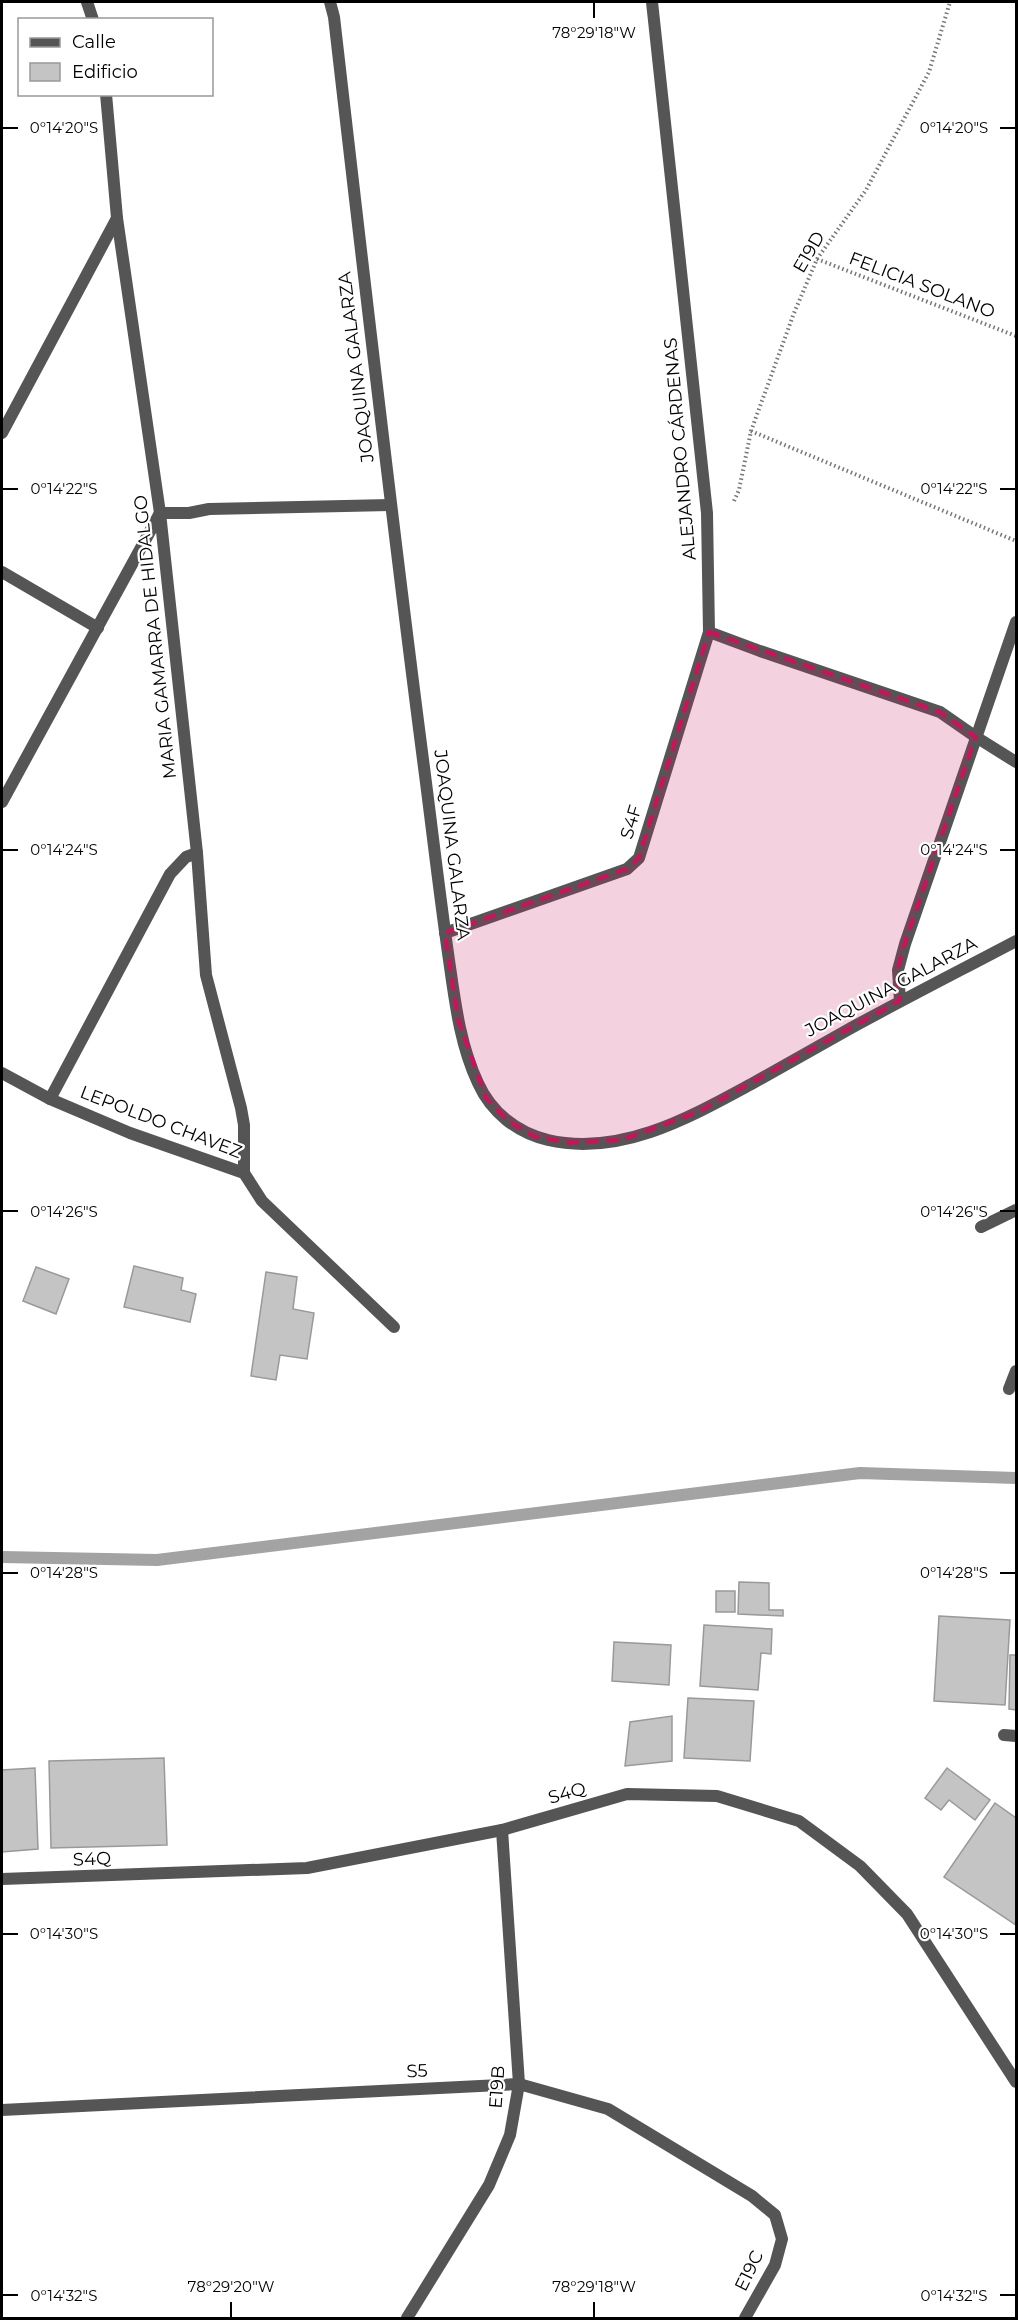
<svg xmlns="http://www.w3.org/2000/svg" width="1018" height="2320" font-family="Montserrat,sans-serif">
	<rect width="100%" height="100%" fill="#fff"/>
	<g fill="none" stroke-linecap="round" stroke-linejoin="round">
		<polyline stroke="#a3a3a3" stroke-width="12" points="2,1557 157,1560 860,1473 1016,1478"/>
	</g>
	<g fill="#c4c4c4" stroke="#999" stroke-width="1.5">
		<polygon points="134,1266 183,1278 181,1290 196,1294 190,1322 124,1307"/>
		<polygon points="36,1267 69,1279 56,1314 23,1301"/>
		<polygon points="266,1272 297,1277 293,1309 314,1313 307,1359 280,1355 276,1380 251,1376"/>
		<polygon points="739,1582 769,1583 769,1610 783,1610 783,1616 738,1614"/>
		<rect x="716" y="1591" width="19" height="21"/>
		<polygon points="939,1616 1010,1620 1005,1705 934,1701"/>
		<polygon points="704,1625 772,1629 771,1654 761,1653 758,1690 700,1686"/>
		<polygon points="614,1642 671,1645 669,1685 612,1681"/>
		<polygon points="1010,1655 1016,1655 1016,1710 1009,1709"/>
		<polygon points="688,1698 754,1701 750,1761 684,1758"/>
		<polygon points="672,1716 672,1761 625,1766 630,1722"/>
		<polygon points="164,1758 167,1845 51,1848 49,1761"/>
		<polygon points="35,1768 38,1849 2,1852 2,1770"/>
		<polygon points="947,1768 990,1800 975,1820 949,1800 941,1810 925,1798"/>
		<polygon points="995,1803 1016,1818 1016,1925 944,1877"/>
	</g>
	<g fill="none" stroke-linecap="round" stroke-linejoin="round">
		<g stroke="#777" stroke-width="4" stroke-dasharray="1.5 3" stroke-linecap="butt">
			<polyline points="817,259 1016,336"/>
			<polyline points="751,431 1016,541"/>
			<polyline points="734,501 739,490 751,431 794,313 817,259 866,190 929,72 950,2"/>
		</g>
		<g stroke="#555" stroke-width="12">
			<polyline points="87,2 93,20"/>
			<polyline points="106,94 117,218 160,513 197,853 206,975 241,1108 244,1125 244,1173"/>
			<polyline points="2,433 117,218"/>
			<polyline points="160,513 189,513 209,509 390,505"/>
			<polyline points="2,572 98,628"/>
			<polyline points="709,632 760,651 940,712 976,737 1016,762"/>
			<polyline points="2,802 160,513"/>
			<polyline points="445,933 627,869 639,858 709,632 707,513 652,2"/>
			<polyline points="900,1001 898,970 905,944 1016,622"/>
			<polyline points="2,1073 50,1099 130,1133 244,1173 262,1201 394,1327"/>
			<polyline points="50,1099 170,874 186,857 197,853"/>
			<polyline points="981,1227 1016,1210"/>
			<polyline points="1009,1389 1016,1371"/>
			<polyline points="1004,1735 1016,1736"/>
			<polyline points="2,1879 307,1868 502,1830 627,1794 717,1796 799,1821 860,1866 907,1914 1016,2082"/>
			<polyline points="2,2110 519,2084 608,2109 752,2196 775,2215 782,2239 775,2265 745,2318"/>
			<polyline points="407,2318 489,2185 510,2135 519,2084 502,1830"/>
		</g>
		<path stroke="#555" stroke-width="12" d="M330 2 334 17C363 270 392 523 425 775 433 837 440 898 449 960 455 1002 460 1045 478 1083 491 1112 517 1133 548 1140 622 1157 692 1116 755 1082 787 1064 819 1046 851 1028 906 998 961 970 1016 941"/>
	</g>
	<path fill="#c2185b" fill-opacity="0.2" stroke="#c2185b" stroke-width="4.5" stroke-dasharray="12 8" stroke-linejoin="round" d="M709 632 940 712 976 737 905 944 898 970 900 1001 699 1112 623 1140 571 1143 535 1137 509 1122 486 1098 458 1019 445 933 627 869 639 858Z"/>
	<path fill="none" stroke="#000" stroke-width="2" d="M594 3V18M3 128H18M1000 128H1015M3 489H18M1000 489H1015M3 850H18M1000 850H1015M3 1211H18M1000 1211H1015M3 1573H18M1000 1573H1015M3 1934H18M1000 1934H1015M3 2295H18M1000 2295H1015M231 2302V2317M594 2302V2317"/>
	<g text-anchor="middle" dominant-baseline="central" stroke-width="4.5" stroke-linejoin="round" paint-order="stroke">
		<g font-size="18" fill="#000" stroke="#fff">
			<text transform="translate(809 252) rotate(-60)">E19D</text>
			<text transform="translate(922 285) rotate(21)">FELICIA SOLANO</text>
			<text transform="translate(356 367) rotate(-97)">JOAQUINA GALARZA</text>
			<text transform="translate(680 449) rotate(-95)">ALEJANDRO CÁRDENAS</text>
			<text transform="translate(155 637) rotate(-96)">MARIA GAMARRA DE HIDALGO</text>
			<text transform="translate(631 822) rotate(-73)">S4F</text>
			<text transform="translate(452 845) rotate(83)">JOAQUINA GALARZA</text>
			<text transform="translate(891 987) rotate(-28)">JOAQUINA GALARZA</text>
			<text transform="translate(161 1122) rotate(21)">LEPOLDO CHAVEZ</text>
			<text transform="translate(567 1793) rotate(-16)">S4Q</text>
			<text transform="translate(92 1859) rotate(-2)">S4Q</text>
			<text transform="translate(417 2071) rotate(-3)">S5</text>
			<text transform="translate(497 2087) rotate(-86)">E19B</text>
			<text transform="translate(749 2271) rotate(-64)">E19C</text>
		</g>
	</g>
	<g font-size="15" text-anchor="middle" fill="#000" stroke="#fff" stroke-width="4.5" stroke-linejoin="round" paint-order="stroke">
		<text x="594" y="38">78°29'18"W</text>
		<text x="64" y="133">0°14'20"S</text>
		<text x="954" y="133">0°14'20"S</text>
		<text x="64" y="494">0°14'22"S</text>
		<text x="954" y="494">0°14'22"S</text>
		<text x="64" y="855">0°14'24"S</text>
		<text x="954" y="855">0°14'24"S</text>
		<text x="64" y="1217">0°14'26"S</text>
		<text x="954" y="1217">0°14'26"S</text>
		<text x="64" y="1578">0°14'28"S</text>
		<text x="954" y="1578">0°14'28"S</text>
		<text x="64" y="1939">0°14'30"S</text>
		<text x="954" y="1939">0°14'30"S</text>
		<text x="231" y="2292">78°29'20"W</text>
		<text x="594" y="2292">78°29'18"W</text>
		<text x="64" y="2301">0°14'32"S</text>
		<text x="954" y="2301">0°14'32"S</text>
	</g>
	<rect width="1018" height="2320" fill="none" stroke="#000000" stroke-width="6"/>
	<rect x="18" y="18" width="195" height="78" fill="#ffffff" stroke="#999999" stroke-width="1.5"/>
	<rect x="30" y="38" width="30" height="9" fill="#555555" stroke="#999999" stroke-width="1.5"/>
	<text x="72" y="48" font-size="18" fill="#000000">Calle</text>
	<rect x="30" y="63" width="30" height="18" fill="#c4c4c4" stroke="#999999" stroke-width="1.5"/>
	<text x="72" y="78" font-size="18" fill="#000000">Edificio</text>
</svg>
